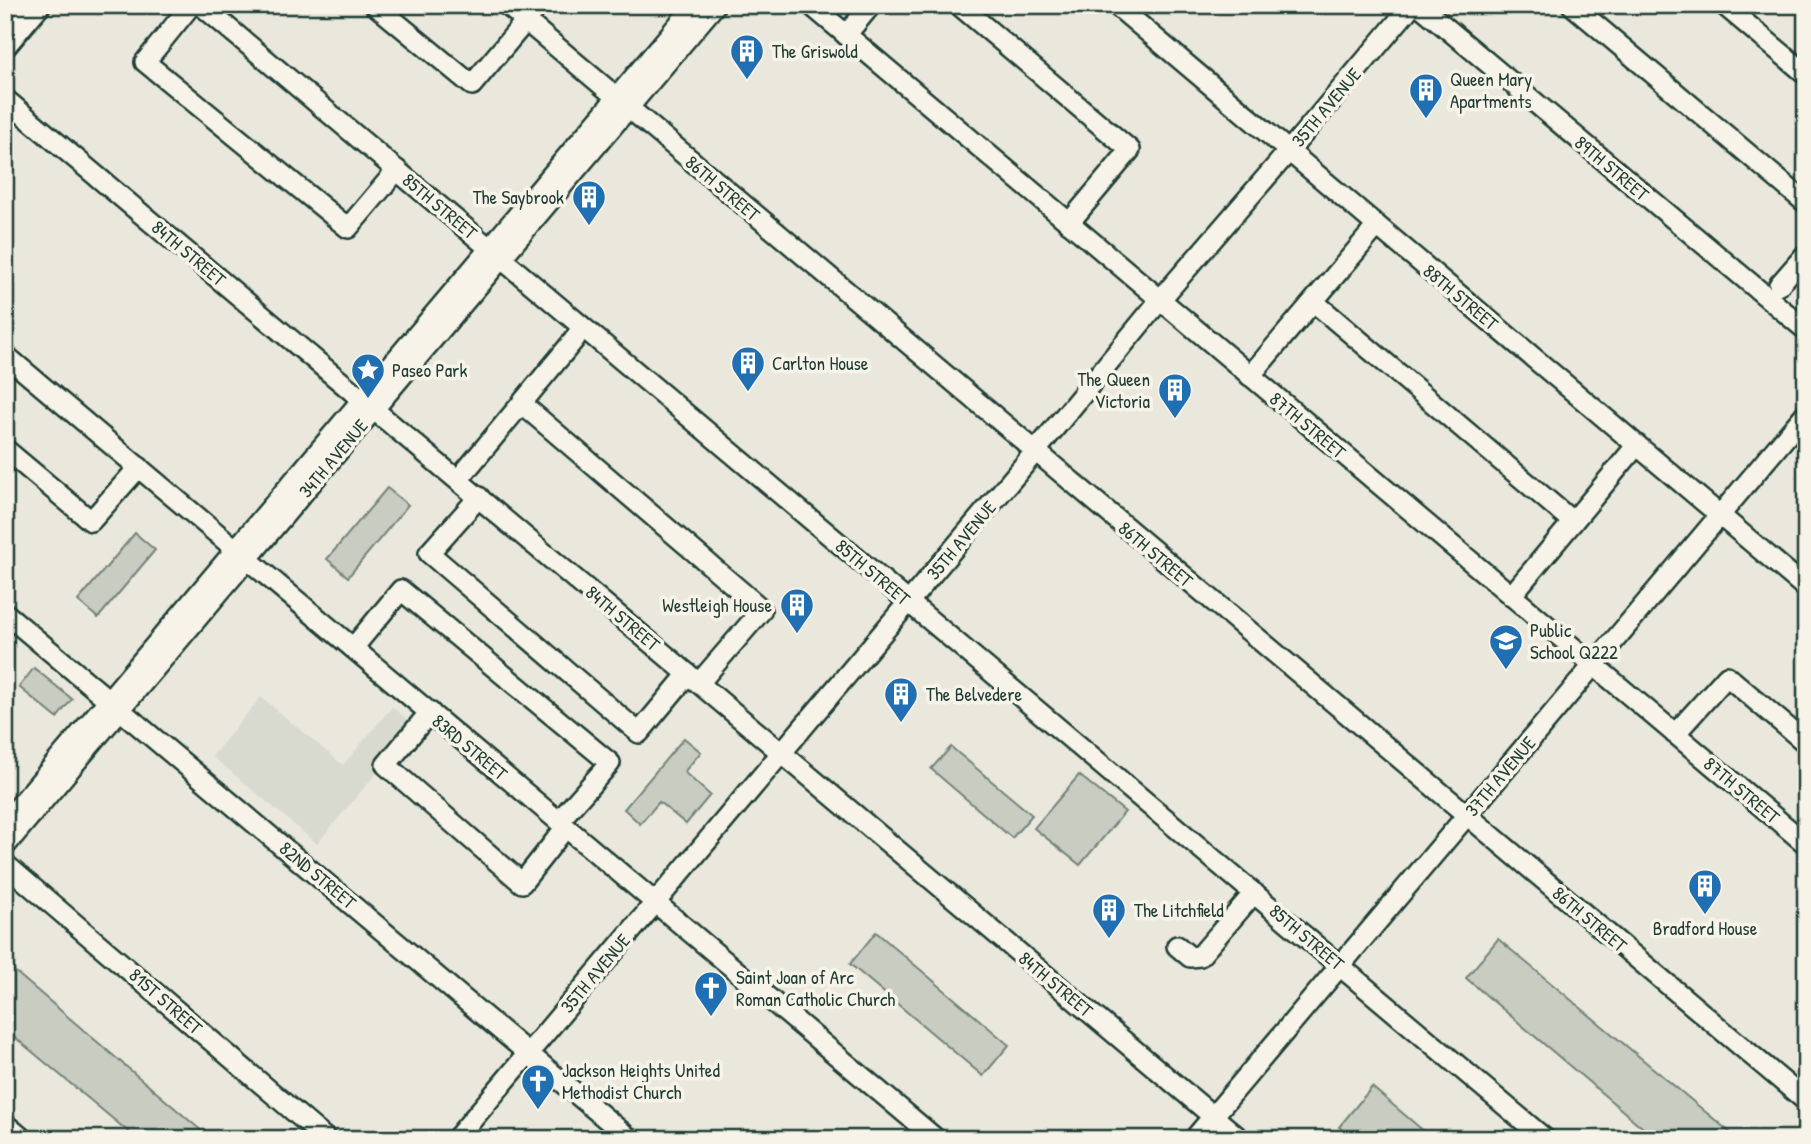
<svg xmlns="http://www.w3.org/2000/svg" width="1811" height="1144" font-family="'Patrick Hand',sans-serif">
	<rect width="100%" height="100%" fill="#eae8dd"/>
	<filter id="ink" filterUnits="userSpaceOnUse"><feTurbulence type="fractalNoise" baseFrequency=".0143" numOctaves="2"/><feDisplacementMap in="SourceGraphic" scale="14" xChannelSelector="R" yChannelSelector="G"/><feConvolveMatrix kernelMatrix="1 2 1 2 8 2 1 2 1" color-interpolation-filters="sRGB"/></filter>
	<g filter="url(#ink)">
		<polygon fill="#d9dacf" points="261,697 343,765 392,707 416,726 317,844 212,756"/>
		<g fill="#c8ccc1" stroke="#74847a" stroke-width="2">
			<polygon points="387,488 408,505 348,577 327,559"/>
			<polygon points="135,533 155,550 98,618 78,601"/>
			<polygon points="34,668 72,699 57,718 19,687"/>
			<polygon points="684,738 701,752 684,772 710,795 686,824 659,802 640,824 624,809"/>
			<polygon points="951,747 1032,815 1012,838 931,769"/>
			<polygon points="1079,775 1125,812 1080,865 1034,828"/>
			<polygon points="876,932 1009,1045 983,1076 850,964"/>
			<polygon points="1498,939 1738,1139 1656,1139 1466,978"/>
			<polygon points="5,963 211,1139 137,1139 5,1029"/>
			<polygon points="1372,1087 1433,1139 1353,1139 1339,1127"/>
		</g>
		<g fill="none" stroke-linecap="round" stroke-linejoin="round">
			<g stroke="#1f3d34" stroke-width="24">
				<g id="minor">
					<polyline points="191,5 145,62 348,228 397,170"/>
					<polyline points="201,5 1545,1139"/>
					<polyline points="375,5 472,85 539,5"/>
					<polyline points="507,5 1806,1101"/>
					<polyline points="811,5 1806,844"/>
					<polyline points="959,5 1130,150 1069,223"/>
					<polyline points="1116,5 1806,588"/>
					<polyline points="1419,5 1806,330"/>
					<polyline points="1572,5 1806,203"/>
					<polyline points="1724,5 1806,74"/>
					<polyline points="846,35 871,5"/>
					<polyline points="5,99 1240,1139"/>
					<polyline points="1779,285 1806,254"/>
					<polyline points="1314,302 1573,522"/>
					<polyline points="5,355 936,1139"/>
					<polyline points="1250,376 1377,226"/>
					<polyline points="522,404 758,606 761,611 699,683"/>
					<polyline points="5,449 91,521 139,467"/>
					<polyline points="458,480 574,340 582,327"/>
					<polyline points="479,497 429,553 639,733 688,674"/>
					<polyline points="1511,596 1637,445"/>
					<polyline points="5,613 630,1139"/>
					<polyline points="353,648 401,590 610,763 559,821"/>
					<polyline points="430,712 386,765 522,883 566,827"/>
					<polyline points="1675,734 1727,676 1806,743"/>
					<polyline points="5,823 695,5"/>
					<polyline points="5,846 715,5"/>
					<polyline points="5,864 326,1139"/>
					<polyline points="1177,946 1190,957 1200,956 1254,893"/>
					<polyline points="5,1124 23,1139"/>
					<polyline points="456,1139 1035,452 1160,300 1288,152 1412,5"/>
					<polyline points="1194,1139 1806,413"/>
				</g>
			</g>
			<g stroke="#1f3d34" stroke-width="30">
				<polyline id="major" points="5,43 37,5"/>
			</g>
			<use href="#minor" stroke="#f7f3e8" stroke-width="19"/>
			<use href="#major" stroke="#f7f3e8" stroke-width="24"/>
		</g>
	</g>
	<defs>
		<g id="building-pin" transform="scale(1.75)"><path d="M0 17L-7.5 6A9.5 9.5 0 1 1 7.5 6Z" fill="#1f6fb2" stroke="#f7f3e8"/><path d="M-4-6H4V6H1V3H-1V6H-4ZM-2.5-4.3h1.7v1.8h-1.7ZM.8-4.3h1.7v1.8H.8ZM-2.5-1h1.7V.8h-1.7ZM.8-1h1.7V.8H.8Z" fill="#fff"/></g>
		<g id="sight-pin" transform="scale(1.75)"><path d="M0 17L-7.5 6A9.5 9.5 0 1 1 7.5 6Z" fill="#1f6fb2" stroke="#f7f3e8"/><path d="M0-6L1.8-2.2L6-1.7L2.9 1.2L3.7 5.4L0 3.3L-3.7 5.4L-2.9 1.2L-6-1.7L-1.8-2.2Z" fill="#fff"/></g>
		<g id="school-pin" transform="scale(1.75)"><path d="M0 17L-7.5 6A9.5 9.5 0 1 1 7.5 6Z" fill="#1f6fb2" stroke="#f7f3e8"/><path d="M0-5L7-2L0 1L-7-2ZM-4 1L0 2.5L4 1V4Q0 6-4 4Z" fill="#fff"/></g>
		<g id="church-pin" transform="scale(1.75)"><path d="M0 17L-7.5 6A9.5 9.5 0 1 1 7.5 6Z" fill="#1f6fb2" stroke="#f7f3e8"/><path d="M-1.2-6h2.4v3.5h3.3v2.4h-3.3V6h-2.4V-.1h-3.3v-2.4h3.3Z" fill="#fff"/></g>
	</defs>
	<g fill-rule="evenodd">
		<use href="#building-pin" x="747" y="51"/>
		<use href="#building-pin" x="1426" y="90"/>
		<use href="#building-pin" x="589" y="197"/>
		<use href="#building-pin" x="748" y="363"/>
		<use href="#sight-pin" x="368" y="370"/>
		<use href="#building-pin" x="1175" y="390"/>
		<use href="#building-pin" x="797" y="605"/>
		<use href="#school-pin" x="1506" y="641"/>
		<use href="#building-pin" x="901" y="694"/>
		<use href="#building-pin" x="1705" y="886"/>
		<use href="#building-pin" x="1109" y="910"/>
		<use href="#church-pin" x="711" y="988"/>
		<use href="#church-pin" x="538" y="1081"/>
	</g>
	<g text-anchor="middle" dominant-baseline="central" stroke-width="7" stroke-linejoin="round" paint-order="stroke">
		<g font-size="19" fill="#1f3d34" stroke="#f7f3e8" text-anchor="start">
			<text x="772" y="51">The Griswold</text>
			<text x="1450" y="79">Queen Mary<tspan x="1450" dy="22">Apartments</tspan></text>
			<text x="564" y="197" text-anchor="end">The Saybrook</text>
			<text x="772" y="363">Carlton House</text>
			<text x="392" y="370">Paseo Park</text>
			<text x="1150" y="379" text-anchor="end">The Queen<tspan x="1150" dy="22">Victoria</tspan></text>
			<text x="772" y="605" text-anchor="end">Westleigh House</text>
			<text x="1530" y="630">Public<tspan x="1530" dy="22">School Q222</tspan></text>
			<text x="926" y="694">The Belvedere</text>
			<text x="1134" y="910">The Litchfield</text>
			<text x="1705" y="928" text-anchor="middle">Bradford House</text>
			<text x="736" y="977">Saint Joan of Arc<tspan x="736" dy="22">Roman Catholic Church</tspan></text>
			<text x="562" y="1070">Jackson Heights United<tspan x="562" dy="22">Methodist Church</tspan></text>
		</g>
		<g font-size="19" fill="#1f3d34" stroke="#f7f3e8">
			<text transform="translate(1326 107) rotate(-50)">35TH AVENUE</text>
			<text transform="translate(1612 168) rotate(40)">89TH STREET</text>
			<text transform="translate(723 188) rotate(40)">86TH STREET</text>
			<text transform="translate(440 206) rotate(40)">85TH STREET</text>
			<text transform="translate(189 253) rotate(40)">84TH STREET</text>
			<text transform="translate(1461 297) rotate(40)">88TH STREET</text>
			<text transform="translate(1308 425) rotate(40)">87TH STREET</text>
			<text transform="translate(333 458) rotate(-50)">34TH AVENUE</text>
			<text transform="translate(961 540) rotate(-50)">35TH AVENUE</text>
			<text transform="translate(1156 554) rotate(40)">86TH STREET</text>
			<text transform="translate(873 572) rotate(40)">85TH STREET</text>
			<text transform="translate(623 618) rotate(40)">84TH STREET</text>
			<text transform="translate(470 747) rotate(40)">83RD STREET</text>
			<text transform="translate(1500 776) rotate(-50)">37TH AVENUE</text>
			<text transform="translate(1742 790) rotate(40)">87TH STREET</text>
			<text transform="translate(318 875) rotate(40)">82ND STREET</text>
			<text transform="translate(1590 919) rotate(40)">86TH STREET</text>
			<text transform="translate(1307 937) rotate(40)">85TH STREET</text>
			<text transform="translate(595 973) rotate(-50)">35TH AVENUE</text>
			<text transform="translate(1056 984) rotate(40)">84TH STREET</text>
			<text transform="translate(166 1001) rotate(41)">81ST STREET</text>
		</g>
	</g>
	<rect width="1811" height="1144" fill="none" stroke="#f7f3e8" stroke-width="28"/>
	<rect x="14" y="14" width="1783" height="1116" fill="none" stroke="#1f3d34" stroke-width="2.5" filter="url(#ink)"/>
</svg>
